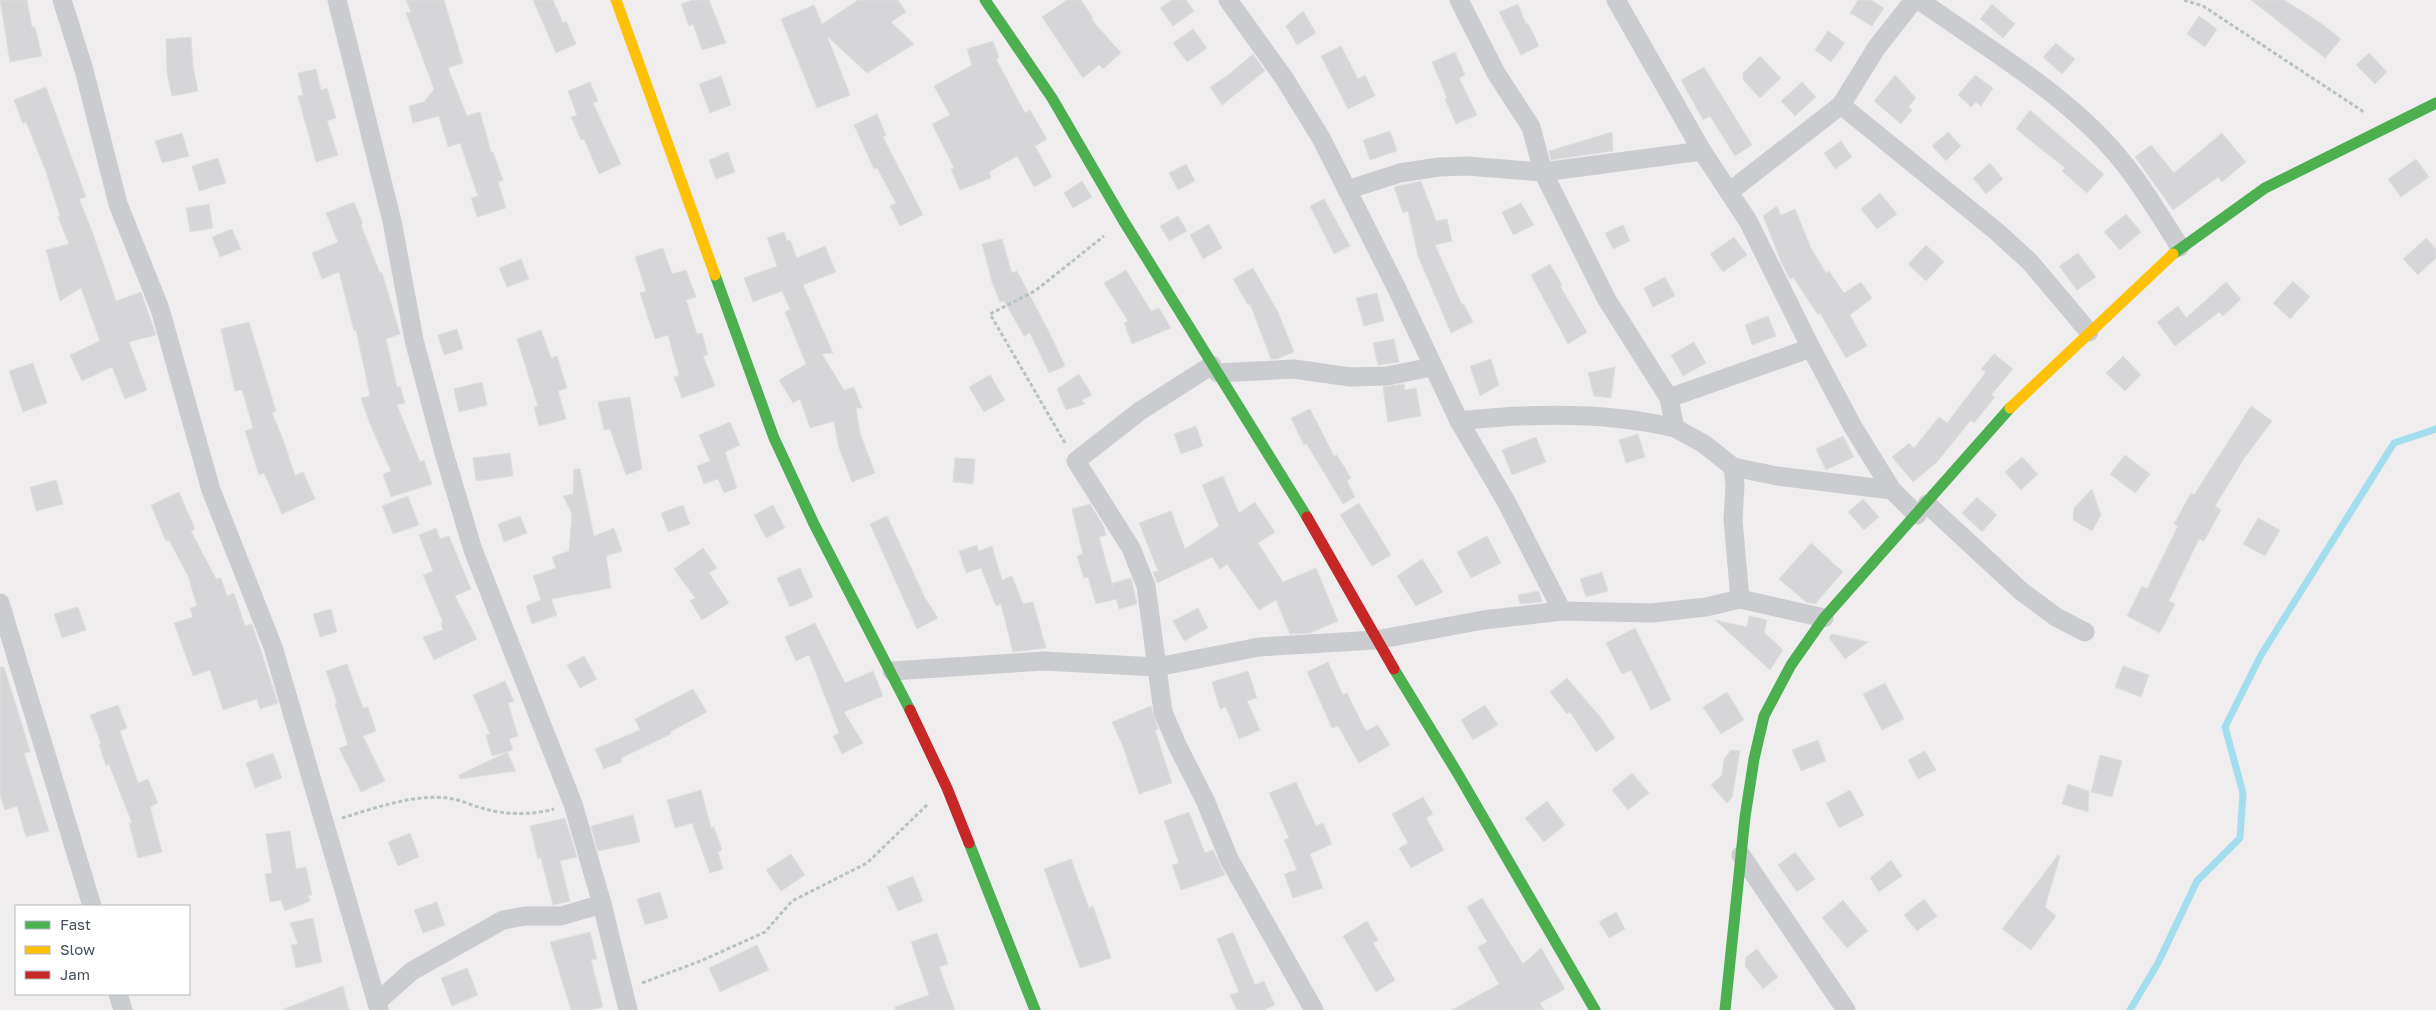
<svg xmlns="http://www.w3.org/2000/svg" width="2436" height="1010" font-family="'Golos Text',sans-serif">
	<rect width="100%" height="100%" fill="#efeded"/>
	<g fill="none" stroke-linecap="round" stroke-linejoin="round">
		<polyline stroke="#a3deef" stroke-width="7" points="2130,1010 2158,963 2197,881 2240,838 2243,793 2225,727 2261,655 2394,443 2436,429"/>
	</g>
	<g fill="#d6d5d7" stroke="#e0dfe0">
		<polygon points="0,0 27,0 32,27 35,27 42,56 10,62"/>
		<polygon points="406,0 444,0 463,63 448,68 467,116 480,112 491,152 493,152 503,180 498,182 506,208 477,217 471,198 478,196 460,143 448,147 439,116 413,123 409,106 424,102 434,89 406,13 411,12"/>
		<polygon points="533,0 553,0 563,23 566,21 576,44 556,53"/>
		<polygon points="693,0 709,0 726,43 702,50 693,24 689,26 681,4"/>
		<polygon points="858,0 898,0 906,12 891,22 914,44 867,73 827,36 850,95 817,108 781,19 814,5 822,24"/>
		<polygon points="1067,0 1081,0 1093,18 1091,19 1121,53 1103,69 1099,65 1083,78 1042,17"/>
		<polygon points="1172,0 1186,0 1194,11 1173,26 1160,8"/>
		<polygon points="1858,0 1871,0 1884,8 1872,26 1850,13"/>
		<polygon points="2251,0 2284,0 2318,21 2341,39 2325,58"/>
		<polygon points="1518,4 1526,24 1528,23 1539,46 1521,55 1499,12"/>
		<polygon points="1992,4 2015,24 2003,38 1980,19"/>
		<polygon points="1303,11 1316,33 1297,45 1286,26"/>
		<polygon points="2199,16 2217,29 2205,47 2187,34"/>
		<polygon points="1193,29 1207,48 1187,62 1173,43"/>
		<polygon points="1828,31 1845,43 1831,62 1815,50"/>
		<polygon points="191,37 193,66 198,91 172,96 167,73 166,39"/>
		<polygon points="993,41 999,58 996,59 1025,113 1030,110 1047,139 1035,146 1052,177 1034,187 1017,156 989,172 991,178 960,190 951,169 954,168 932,124 950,115 934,86 972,65 967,49"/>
		<polygon points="2056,43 2075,59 2062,74 2043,57"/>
		<polygon points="1341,46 1358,79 1365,75 1375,96 1348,109 1321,56"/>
		<polygon points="1455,52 1465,75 1459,78 1477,115 1456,124 1445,99 1447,98 1432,62"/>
		<polygon points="2369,53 2387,72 2375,84 2356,65"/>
		<polygon points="1253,54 1265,71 1222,105 1210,87 1227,76"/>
		<polygon points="1760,56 1781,78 1760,98 1743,80 1743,73"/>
		<polygon points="1704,67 1752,145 1735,156 1710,116 1703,120 1681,80"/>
		<polygon points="316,69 321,90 327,88 336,118 327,121 338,155 316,162 298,96 303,95 298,73"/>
		<polygon points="1895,75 1916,98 1908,107 1912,110 1901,124 1874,101"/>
		<polygon points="1975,75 1993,88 1981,106 1976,102 1971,107 1958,95"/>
		<polygon points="721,76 731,105 710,113 699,84"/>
		<polygon points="590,82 598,101 593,103 621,164 599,174 584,139 581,140 571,117 577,115 568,91"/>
		<polygon points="1802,82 1816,97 1795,116 1781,101"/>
		<polygon points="46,87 86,197 79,199 92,231 116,301 141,292 156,335 129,342 147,390 125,399 112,367 82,381 70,355 100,341 81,288 60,301 46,250 69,244 58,217 60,216 45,169 26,122 23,124 14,100"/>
		<polygon points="2030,110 2104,174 2087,193 2062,171 2065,168 2016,129"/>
		<polygon points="877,114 886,135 883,137 923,215 900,226 890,206 896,203 877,168 874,169 854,125"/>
		<polygon points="1390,131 1397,151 1370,160 1363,140"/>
		<polygon points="1612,132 1613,151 1551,160 1549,151"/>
		<polygon points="1948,132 1961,146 1946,161 1932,146"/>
		<polygon points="182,133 189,156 162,163 155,141"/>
		<polygon points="2222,133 2246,162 2222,182 2218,177 2173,210 2135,157 2151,145 2174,173"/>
		<polygon points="1841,141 1852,157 1835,169 1824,153"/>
		<polygon points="728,152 735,172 716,179 709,160"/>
		<polygon points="218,158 226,183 199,191 192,166"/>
		<polygon points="2416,159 2429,177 2401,197 2388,179"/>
		<polygon points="1990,163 2003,179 1986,194 1973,178"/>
		<polygon points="1186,164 1195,181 1178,190 1169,173"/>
		<polygon points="1082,181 1092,197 1073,208 1064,193"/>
		<polygon points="1421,181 1436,221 1447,219 1452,241 1435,245 1462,305 1464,304 1473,322 1451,333 1418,256 1408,211 1403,213 1394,187"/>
		<polygon points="1880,193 1897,214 1877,229 1861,209"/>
		<polygon points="1324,199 1350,246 1334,254 1310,206"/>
		<polygon points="354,202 363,224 361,225 380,273 382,272 400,334 386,339 397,387 400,386 405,403 397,405 420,462 424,460 432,484 391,497 383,474 391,471 370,424 361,398 370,396 356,330 354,331 339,272 322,279 312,253 338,242 326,213"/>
		<polygon points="1521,203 1534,225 1513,235 1502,212"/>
		<polygon points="209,204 213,228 190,232 186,208"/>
		<polygon points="1777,206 1781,215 1795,209 1811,248 1826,273 1829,271 1844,293 1861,282 1872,298 1850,315 1867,346 1846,358 1820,313 1818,315 1793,277 1790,279 1782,264 1763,216"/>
		<polygon points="2126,214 2141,232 2120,250 2104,232"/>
		<polygon points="1178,216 1187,231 1169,241 1160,226"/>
		<polygon points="1209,224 1222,248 1203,259 1190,235"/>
		<polygon points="1623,225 1630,241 1613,249 1605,233"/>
		<polygon points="232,229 241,249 220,257 212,237"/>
		<polygon points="784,232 787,241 790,240 797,258 825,246 836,272 803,285 833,353 822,354 844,390 854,387 862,408 856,408 860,433 875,473 852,482 838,445 834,421 810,428 800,399 793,403 779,380 806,364 785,312 790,309 782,291 753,302 744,278 777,266 767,238"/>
		<polygon points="1734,237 1747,255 1723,272 1710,254"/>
		<polygon points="2426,238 2436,249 2436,258 2418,275 2403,259"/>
		<polygon points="1002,239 1012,273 1017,271 1050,334 1065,366 1049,373 1030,333 1024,336 1004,301 1000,302 992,282 982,244"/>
		<polygon points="1926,245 1944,262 1926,281 1908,264"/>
		<polygon points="663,248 672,274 686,270 696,297 686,300 697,334 702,333 708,355 703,356 715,386 682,398 674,377 679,375 668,335 655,339 640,293 646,291 635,257"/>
		<polygon points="2078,253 2096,277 2077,290 2059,266"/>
		<polygon points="521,259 529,279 507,287 499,268"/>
		<polygon points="1550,264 1562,285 1560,286 1587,332 1568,344 1531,275"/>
		<polygon points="1253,268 1278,312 1294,352 1277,359 1271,359 1250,304 1248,305 1233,279"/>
		<polygon points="1126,270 1151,311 1159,308 1171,328 1132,344 1124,323 1128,321 1104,283"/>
		<polygon points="1665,277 1675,296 1653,307 1644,288"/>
		<polygon points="2293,281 2310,297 2290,319 2273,303"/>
		<polygon points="2226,282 2241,299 2223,316 2219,312 2175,346 2157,322 2178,306 2186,318"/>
		<polygon points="1377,293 1384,321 1364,326 1356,298"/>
		<polygon points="1768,316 1776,336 1752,345 1745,325"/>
		<polygon points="249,322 276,411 272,413 284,442 295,476 303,472 315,499 282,514 264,473 259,475 245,431 253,428 242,390 235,391 221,329"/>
		<polygon points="457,329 463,349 444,355 438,335"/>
		<polygon points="541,330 551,358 557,356 567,388 558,391 566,419 539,426 534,407 538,406 517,339"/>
		<polygon points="1394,339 1399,362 1378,365 1373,343"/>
		<polygon points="1694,342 1706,363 1683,376 1671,355"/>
		<polygon points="1994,354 2013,369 1991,395 1995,397 1974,423 1971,420 1937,462 1913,482 1892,457 1909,443 1914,448 1939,417 1947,423 1986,372 1981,369"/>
		<polygon points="2123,356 2141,375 2125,391 2106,373"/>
		<polygon points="1491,359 1499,385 1480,396 1470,366"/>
		<polygon points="33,363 47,403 23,412 9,371"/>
		<polygon points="1615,367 1611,398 1594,396 1588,373"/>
		<polygon points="1079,374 1092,395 1082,400 1085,404 1066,410 1057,389"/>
		<polygon points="990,375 1005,400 984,412 969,387"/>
		<polygon points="482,382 487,405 459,412 454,389"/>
		<polygon points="1404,384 1405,390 1416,388 1421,416 1388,422 1383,387"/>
		<polygon points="630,397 642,469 626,475 610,429 604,430 598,402"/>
		<polygon points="2251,406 2272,421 2245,457 2215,506 2221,510 2204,541 2199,539 2169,601 2175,604 2160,633 2127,616 2142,586 2147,589 2178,526 2174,524 2191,493 2194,495"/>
		<polygon points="1310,409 1334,456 1337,455 1351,478 1347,481 1355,497 1343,504 1306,443 1304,445 1291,418"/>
		<polygon points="730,422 740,445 725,452 737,488 724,493 718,479 704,484 697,466 710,461 699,435"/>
		<polygon points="1196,426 1203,446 1181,454 1174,434"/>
		<polygon points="1638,434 1645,457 1626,463 1619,440"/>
		<polygon points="1843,436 1854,457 1826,470 1816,449"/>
		<polygon points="1536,437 1546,462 1512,475 1502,450"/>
		<polygon points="510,453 513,476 476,481 473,458"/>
		<polygon points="2125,455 2150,474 2135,493 2110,474"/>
		<polygon points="2022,457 2038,474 2021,490 2005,472"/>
		<polygon points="955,458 975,459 973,484 953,482"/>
		<polygon points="574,469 580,469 594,536 614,528 622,551 606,556 611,588 551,599 557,615 532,624 526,606 541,600 533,576 556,568 552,557 569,551 572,514 563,496 573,494"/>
		<polygon points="1223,476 1239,513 1255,502 1275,532 1258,543 1283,582 1316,568 1338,621 1310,633 1290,634 1276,600 1259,610 1227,564 1220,569 1212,557 1157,583 1153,572 1158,571 1139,523 1171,511 1185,549 1219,526 1202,485"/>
		<polygon points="56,480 63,504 36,511 30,487"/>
		<polygon points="2092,489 2101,515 2092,531 2073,520 2074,508"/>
		<polygon points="179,492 195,529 191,531 216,579 221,578 227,596 234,593 245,626 252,624 278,703 260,709 257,699 223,710 210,670 193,676 174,623 193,617 190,608 197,606 188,576 169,540 166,541 151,505"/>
		<polygon points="408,496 419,525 393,534 382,506"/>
		<polygon points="1977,497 1997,515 1982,532 1962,513"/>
		<polygon points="1863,499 1879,517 1864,530 1848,512"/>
		<polygon points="1359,503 1391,555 1372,566 1340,515"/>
		<polygon points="1090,504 1104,527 1106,535 1099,537 1113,587 1112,583 1131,578 1137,604 1119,609 1116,599 1096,604 1088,577 1084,578 1077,556 1083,554 1072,509"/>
		<polygon points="683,505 690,524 668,532 661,513"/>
		<polygon points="773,505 785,528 766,538 754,515"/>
		<polygon points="520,516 527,533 504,542 498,524"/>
		<polygon points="887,516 925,598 938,618 917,629 870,524"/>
		<polygon points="2258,518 2280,530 2265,556 2243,544"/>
		<polygon points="436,528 440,539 449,536 471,589 455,596 477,639 434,660 423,637 443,630 441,623 443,622 423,575 433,571 419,535"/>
		<polygon points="1487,536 1501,563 1471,578 1457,552"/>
		<polygon points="1811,543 1843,572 1815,604 1806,602 1779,579"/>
		<polygon points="977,545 979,551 992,546 1002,580 1012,576 1023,604 1033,602 1046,648 1013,652 1001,604 996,606 981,568 966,573 959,551"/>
		<polygon points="703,548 717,568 709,573 729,603 702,620 690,601 695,598 674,569"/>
		<polygon points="1422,559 1443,592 1416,606 1397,576"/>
		<polygon points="800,568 813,597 790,607 777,578"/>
		<polygon points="1602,572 1608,591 1586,597 1580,579"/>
		<polygon points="1539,591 1542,602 1520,604 1518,595"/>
		<polygon points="78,607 86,630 62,638 54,614"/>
		<polygon points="1198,608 1208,628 1184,641 1173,621"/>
		<polygon points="331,609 337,632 320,637 313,614"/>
		<polygon points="1749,616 1767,620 1764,632 1783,650 1770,670 1715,620 1747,627"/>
		<polygon points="815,623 845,683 873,671 883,696 844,712 863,743 842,754 833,736 839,733 809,655 796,661 785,637"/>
		<polygon points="1635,628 1671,700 1651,710 1631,670 1622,674 1606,643"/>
		<polygon points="1832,634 1868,642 1845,659 1829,638"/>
		<polygon points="584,656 597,679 580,688 567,665"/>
		<polygon points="1328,662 1343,695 1347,693 1366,731 1378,725 1390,745 1359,763 1338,726 1332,728 1307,672"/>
		<polygon points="347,664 363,708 368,707 376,731 363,736 385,781 361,792 339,748 348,745 335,704 337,703 326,671"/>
		<polygon points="2123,666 2149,675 2141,697 2115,687"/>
		<polygon points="0,667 4,667 24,731 30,752 24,753 49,831 26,837 17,806 5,810 0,794"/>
		<polygon points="1248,671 1257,698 1247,701 1260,730 1239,739 1226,707 1220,709 1212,682"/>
		<polygon points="1567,678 1601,718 1615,738 1596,752 1570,712 1567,714 1550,692"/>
		<polygon points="505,681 514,701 508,703 518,736 509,739 513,750 492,756 486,735 490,734 473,695"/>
		<polygon points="1885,683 1904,719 1882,730 1863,694"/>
		<polygon points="693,689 707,712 670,732 671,734 621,758 622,762 604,769 595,749 640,730 635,719"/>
		<polygon points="1727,692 1744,720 1721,734 1703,707"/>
		<polygon points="118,705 127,728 120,731 138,783 148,779 158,803 150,807 162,852 138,858 129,823 132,823 109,764 106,766 99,744 101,743 90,715"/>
		<polygon points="1485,705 1498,725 1473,740 1461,720"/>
		<polygon points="1151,706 1158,729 1155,730 1172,783 1139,794 1122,744 1112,722"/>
		<polygon points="1818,740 1826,761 1801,771 1792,750"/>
		<polygon points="1731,750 1740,751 1732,798 1727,803 1711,785 1722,775 1724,759"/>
		<polygon points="1925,751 1936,770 1918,779 1908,760"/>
		<polygon points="507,752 516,771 460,779 459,775"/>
		<polygon points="273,753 282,778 255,788 246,763"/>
		<polygon points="2100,755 2122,761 2112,797 2091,792"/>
		<polygon points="1632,773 1649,793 1628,810 1612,790"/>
		<polygon points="1296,782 1316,826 1323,823 1332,844 1310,854 1323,888 1293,898 1284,874 1297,870 1284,840 1289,838 1269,793"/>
		<polygon points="2068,784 2089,791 2088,812 2062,804"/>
		<polygon points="701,790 711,828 714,827 722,850 718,852 723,869 710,873 692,823 675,828 667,800"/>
		<polygon points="1850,790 1864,815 1839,828 1826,803"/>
		<polygon points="1423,797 1433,814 1426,818 1444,850 1411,868 1399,848 1408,843 1392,814"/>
		<polygon points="1547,801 1565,825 1544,842 1525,818"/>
		<polygon points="1189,812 1205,853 1213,850 1225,875 1181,890 1172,865 1179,863 1164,821"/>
		<polygon points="633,815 640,842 598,851 591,826"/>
		<polygon points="565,818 577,857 560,861 570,901 553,905 541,858 538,859 530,826"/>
		<polygon points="290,831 296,869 306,867 312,895 308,895 310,901 285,911 281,900 270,902 265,874 272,873 266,834"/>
		<polygon points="410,833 419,857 398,866 388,842"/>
		<polygon points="1795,852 1815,879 1797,892 1778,865"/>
		<polygon points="791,854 805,875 781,891 766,870"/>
		<polygon points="2058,855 2060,856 2045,907 2056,916 2031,950 2002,929"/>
		<polygon points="1071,859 1089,908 1093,906 1111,958 1080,968 1044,869"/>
		<polygon points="1891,860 1902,876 1879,892 1870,878"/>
		<polygon points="913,876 923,901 898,911 887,887"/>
		<polygon points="660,892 668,918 645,925 637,899"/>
		<polygon points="1482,898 1523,964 1541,948 1565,989 1540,1003 1544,1010 1452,1010 1499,984 1478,947 1487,942 1467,907"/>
		<polygon points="1924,899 1937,916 1917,931 1904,915"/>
		<polygon points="1843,900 1868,931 1847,948 1822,918"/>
		<polygon points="437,902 445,925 423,933 414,910"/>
		<polygon points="1616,912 1625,929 1609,938 1599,922"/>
		<polygon points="313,918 322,962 296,968 291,945 298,944 290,923"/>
		<polygon points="1367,921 1378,940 1373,943 1395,980 1376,992 1343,936"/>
		<polygon points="590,932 597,959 591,960 603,1007 591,1010 571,1010 550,942"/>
		<polygon points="1233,932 1255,985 1264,981 1275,1005 1263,1010 1237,1010 1230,995 1239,992 1217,939"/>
		<polygon points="937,933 948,964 939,967 955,1010 895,1010 895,1007 929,995 911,942"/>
		<polygon points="757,945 769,970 720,992 709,968"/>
		<polygon points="1757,949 1778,977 1763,989 1745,966 1746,957"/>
		<polygon points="467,968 478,995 452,1006 441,978"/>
		<polygon points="343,986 349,1010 284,1010 284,1009"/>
	</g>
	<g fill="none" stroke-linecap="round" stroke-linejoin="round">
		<g stroke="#b6c3c0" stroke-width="3" stroke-dasharray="4 2.5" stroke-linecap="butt">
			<polyline points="2184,0 2203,6 2364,112"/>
			<polyline points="1065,443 990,314 1035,291 1104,236"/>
			<path d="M342 818C375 808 413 794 448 798 461 800 473 806 485 809 506 815 533 815 554 809"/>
			<polyline points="642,983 703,960 765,932 792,901 867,863 928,804"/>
		</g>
		<g stroke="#cacccf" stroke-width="19">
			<polyline points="62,0 84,70 118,204 160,309 211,490 273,647 379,1010"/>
			<polyline points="337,0 392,221 414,340 444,453 473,550 573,804 602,904 628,1010"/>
			<polyline points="1228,0 1284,78 1321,138 1396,287 1459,421 1507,503 1562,611 1652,613 1706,607 1740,599 1824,618"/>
			<polyline points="1459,0 1496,73 1531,127 1543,172 1607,300 1669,398 1675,428 1704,444 1733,467 1735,485 1733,520 1740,599"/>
			<polyline points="1616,0 1702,151 1748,221 1811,348"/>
			<path d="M1919 0C1984 46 2066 94 2117 155 2141 183 2160 216 2180 247"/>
			<polyline points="1841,105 1877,47 1914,0"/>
			<polyline points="1347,190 1400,173 1439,167 1467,166 1543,172 1702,151"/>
			<polyline points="1729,192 1841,105 1996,231 2030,262 2089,332"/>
			<polyline points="1212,365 1140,411 1076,461 1131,548 1146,586 1163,712 1177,745 1205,800 1229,859 1314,1010"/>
			<polyline points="1218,373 1294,369 1350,377 1387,376 1432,367"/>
			<polyline points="1669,398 1811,348 1853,427 1892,490 1917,515"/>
			<path d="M1459 421C1530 413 1605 411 1675 428"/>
			<polyline points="1733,467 1777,476 1892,490"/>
			<polyline points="1927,504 2021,591 2056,617 2085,632"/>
			<polyline points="0,603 92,906"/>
			<polyline points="892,671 1044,661 1157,667 1259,647 1376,640 1483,620 1562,611"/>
			<polyline points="1741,855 1846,1010"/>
			<polyline points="118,994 123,1010"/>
			<polyline points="377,1002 412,971 503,920 525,916 561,916 602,904"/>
		</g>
		<g stroke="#4caf50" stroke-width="11">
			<polyline points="985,0 1052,98 1123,220 1307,517"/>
			<polyline points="2173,254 2265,188 2436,103"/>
			<polyline points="715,275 774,438 814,524 910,710"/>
			<polyline points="1394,669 1458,774 1595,1010"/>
			<polyline points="969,843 1035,1010"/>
			<polyline points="1725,1010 1745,817 1754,759 1764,716 1791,665 1824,618 2010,408"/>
		</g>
		<g stroke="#ffc107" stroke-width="11">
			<polyline points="616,0 715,275"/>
			<polyline points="2010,408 2173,254"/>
		</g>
		<g stroke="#c62828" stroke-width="11">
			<polyline points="1307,517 1394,669"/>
			<polyline points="910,710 947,788 969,843"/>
		</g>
	</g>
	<rect x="15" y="905" width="175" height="90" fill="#ffffff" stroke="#b4b9bd"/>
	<rect x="25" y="921" width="25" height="8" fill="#4caf50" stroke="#b4b9bd"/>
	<text x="60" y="930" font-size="15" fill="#44505b">Fast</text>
	<rect x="25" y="946" width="25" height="8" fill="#ffc107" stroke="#b4b9bd"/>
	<text x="60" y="955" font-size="15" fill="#44505b">Slow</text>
	<rect x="25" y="971" width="25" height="8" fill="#c62828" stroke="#b4b9bd"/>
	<text x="60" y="980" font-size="15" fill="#44505b">Jam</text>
</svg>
